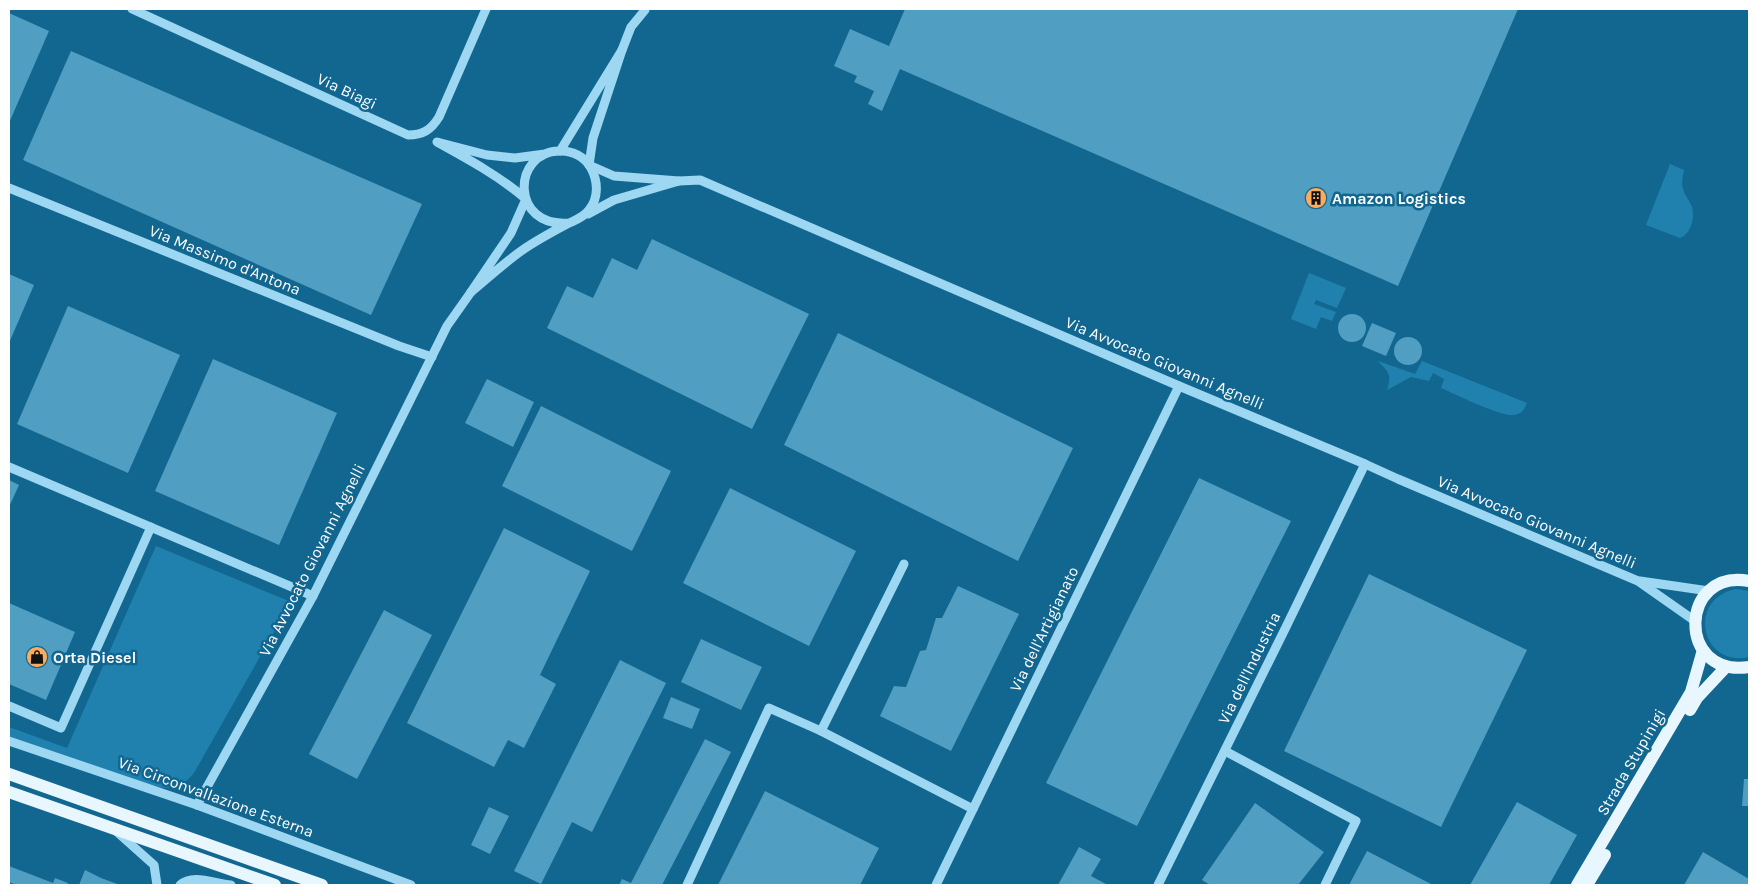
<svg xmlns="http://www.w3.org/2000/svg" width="1758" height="894" font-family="Karla,sans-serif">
	<rect width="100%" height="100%" fill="#126791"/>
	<g fill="#2081ae">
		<path d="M1670 164 1684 170C1683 176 1681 183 1683 189 1685 196 1690 201 1692 207 1695 218 1691 234 1680 238L1646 225Z"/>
		<polygon points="1309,273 1346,288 1337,308 1316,300 1314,304 1336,312 1332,321 1321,317 1316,329 1291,319"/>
		<path d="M1378 361 1415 374 1422 361 1527 403C1524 410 1522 414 1514 415 1501 417 1455 394 1441 388L1444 379 1433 373 1429 381 1411 377 1387 390C1392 374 1389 373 1378 361Z"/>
		<path d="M156 546 291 602 194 773C180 789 174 790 153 786L9 736V727L67 748Z"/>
		<path d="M1736 589 1749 591V657C1701 668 1686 599 1736 589Z"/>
	</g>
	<g fill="#509ec1">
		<polygon points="905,9 1518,9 1398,286 900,69 882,111 868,104 874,91 854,82 857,76 834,66 850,29 889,46"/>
		<polygon points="9,13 49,31 9,123"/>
		<polygon points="71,51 422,204 371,315 23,160"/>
		<polygon points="652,239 809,314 752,429 547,328 567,286 593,298 612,258 637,270"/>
		<polygon points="9,274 34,285 9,343"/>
		<polygon points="68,306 180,355 128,473 17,424"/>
		<circle cx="1352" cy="328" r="14"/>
		<polygon points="1372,323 1396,333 1386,356 1362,346"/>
		<polygon points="838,333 1073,448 1018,561 784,445"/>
		<circle cx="1408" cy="351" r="14"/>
		<polygon points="213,359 337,413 279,545 155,491"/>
		<polygon points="487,379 534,402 513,447 465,423"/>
		<polygon points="541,406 671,471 632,551 502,486"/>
		<polygon points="1199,478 1291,521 1137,826 1046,783"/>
		<polygon points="9,480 19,485 9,507"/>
		<polygon points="730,488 856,551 809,646 683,583"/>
		<polygon points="504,528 590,571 540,675 556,684 524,748 508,740 494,767 407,723"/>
		<polygon points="1369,574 1527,650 1441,827 1284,751"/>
		<polygon points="958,586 1019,614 951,751 880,716 894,686 906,687 920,651 926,650 936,618 942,618"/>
		<polygon points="9,603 75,632 46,700 9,684"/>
		<polygon points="384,610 432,635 357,779 309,754"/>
		<polygon points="701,639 762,667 741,710 681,682"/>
		<polygon points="620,660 666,683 592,832 572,822 541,884 514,871"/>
		<polygon points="671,697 700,709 692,729 663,718"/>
		<polygon points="705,739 731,752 662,885 619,885 622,879 631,883"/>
		<polygon points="1744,779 1749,779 1749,806 1742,806"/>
		<polygon points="765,791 879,848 860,885 718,885"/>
		<polygon points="1517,802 1577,835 1549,885 1470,885"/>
		<polygon points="1255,803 1324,852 1298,885 1210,885 1202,880"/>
		<polygon points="489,807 509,816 490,854 471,845"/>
		<polygon points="1079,847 1101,859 1091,876 1108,885 1058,885"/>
		<polygon points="1367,851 1433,885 1349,885"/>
		<polygon points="1703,852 1749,879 1749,885 1684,885"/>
		<polygon points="9,866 53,883 55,878 68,883 67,885 16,885 9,882"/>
		<polygon points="85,870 101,878 120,885 79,885"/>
	</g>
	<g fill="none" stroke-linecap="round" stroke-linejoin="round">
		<g stroke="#9dd7f2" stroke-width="9">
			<path d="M132 9 408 135C423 135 431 130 439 117L486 9"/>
			<polyline points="622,50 631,27 645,10"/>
			<polyline points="560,151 622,50 593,138 589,165 614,176 679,181 614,200 588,214"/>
			<path d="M545 154 515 158 487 155 437 142C468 159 499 176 526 199L511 233 471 292C488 278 505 262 524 249 537 240 552 232 567 224 575 220 583 218 589 210 599 198 598 181 591 168 585 157 572 150 559 151 512 152 510 228 569 223"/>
			<polyline points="679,181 700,180 1179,386 1365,464 1398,479 1638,581 1695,621"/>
			<polyline points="9,188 399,346 432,357"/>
			<polyline points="9,467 313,596"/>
			<polyline points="1640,581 1709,591"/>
			<polyline points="9,706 61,728 151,527"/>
			<polyline points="821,731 904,564"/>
			<polyline points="9,741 197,805 411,885"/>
			<polyline points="1225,751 1356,821 1325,885"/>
			<polyline points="197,805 313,596 447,326 471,292"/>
			<polyline points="117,832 154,865 157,885"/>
			<path d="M180 885C193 873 215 884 231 885"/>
			<polyline points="687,885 769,708 821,731 973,809"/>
			<polyline points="936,885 1179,386"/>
			<polyline points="1158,885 1286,627 1365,464"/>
		</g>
		<g stroke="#e8f6ff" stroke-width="12">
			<path d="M1749 581C1679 568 1676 678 1749 667"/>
			<polyline points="1690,710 1697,698 1726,667"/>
			<polyline points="9,774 322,885"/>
			<polyline points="9,792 275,885"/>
			<polyline points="1577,885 1691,692 1703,650"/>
			<polyline points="1587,885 1605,855"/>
		</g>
	</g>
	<defs>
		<g id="building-disc" transform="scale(1.125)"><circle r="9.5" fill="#ffab5e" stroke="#126791"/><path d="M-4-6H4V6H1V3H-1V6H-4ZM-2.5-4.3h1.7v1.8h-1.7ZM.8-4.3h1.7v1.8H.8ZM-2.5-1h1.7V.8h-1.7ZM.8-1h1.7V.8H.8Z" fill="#111"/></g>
		<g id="shop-disc" transform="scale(1.125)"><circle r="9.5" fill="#ffab5e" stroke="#126791"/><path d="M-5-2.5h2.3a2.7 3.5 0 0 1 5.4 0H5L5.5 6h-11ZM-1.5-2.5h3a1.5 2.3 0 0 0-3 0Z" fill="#111"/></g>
	</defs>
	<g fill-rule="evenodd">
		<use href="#building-disc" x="1316" y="198"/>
		<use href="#shop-disc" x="37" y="657"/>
	</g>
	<g text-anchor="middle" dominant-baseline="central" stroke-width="5" stroke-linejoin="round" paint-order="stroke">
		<g font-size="16" fill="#fff" stroke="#126791">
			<text transform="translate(347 91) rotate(25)">Via Biagi</text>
			<text transform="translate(225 260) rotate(22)">Via Massimo d'Antona</text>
			<text transform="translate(1165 363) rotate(23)">Via Avvocato Giovanni Agnelli</text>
			<text transform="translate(1537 522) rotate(23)">Via Avvocato Giovanni Agnelli</text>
			<text transform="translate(312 560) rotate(-63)">Via Avvocato Giovanni Agnelli</text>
			<text transform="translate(1044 629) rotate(-64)">Via dell'Artigianato</text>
			<text transform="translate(1249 668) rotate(-64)">Via dell'Industria</text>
			<text transform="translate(1631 762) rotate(-60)">Strada Stupinigi</text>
			<text transform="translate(216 797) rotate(20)">Via Circonvallazione Esterna</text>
		</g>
		<g font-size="16" font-weight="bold" fill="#fff" stroke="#126791" text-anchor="start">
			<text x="1332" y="198">Amazon Logistics</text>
			<text x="53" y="657">Orta Diesel</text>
		</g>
	</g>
	<rect width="1758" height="894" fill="none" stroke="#ffffff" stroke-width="20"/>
</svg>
